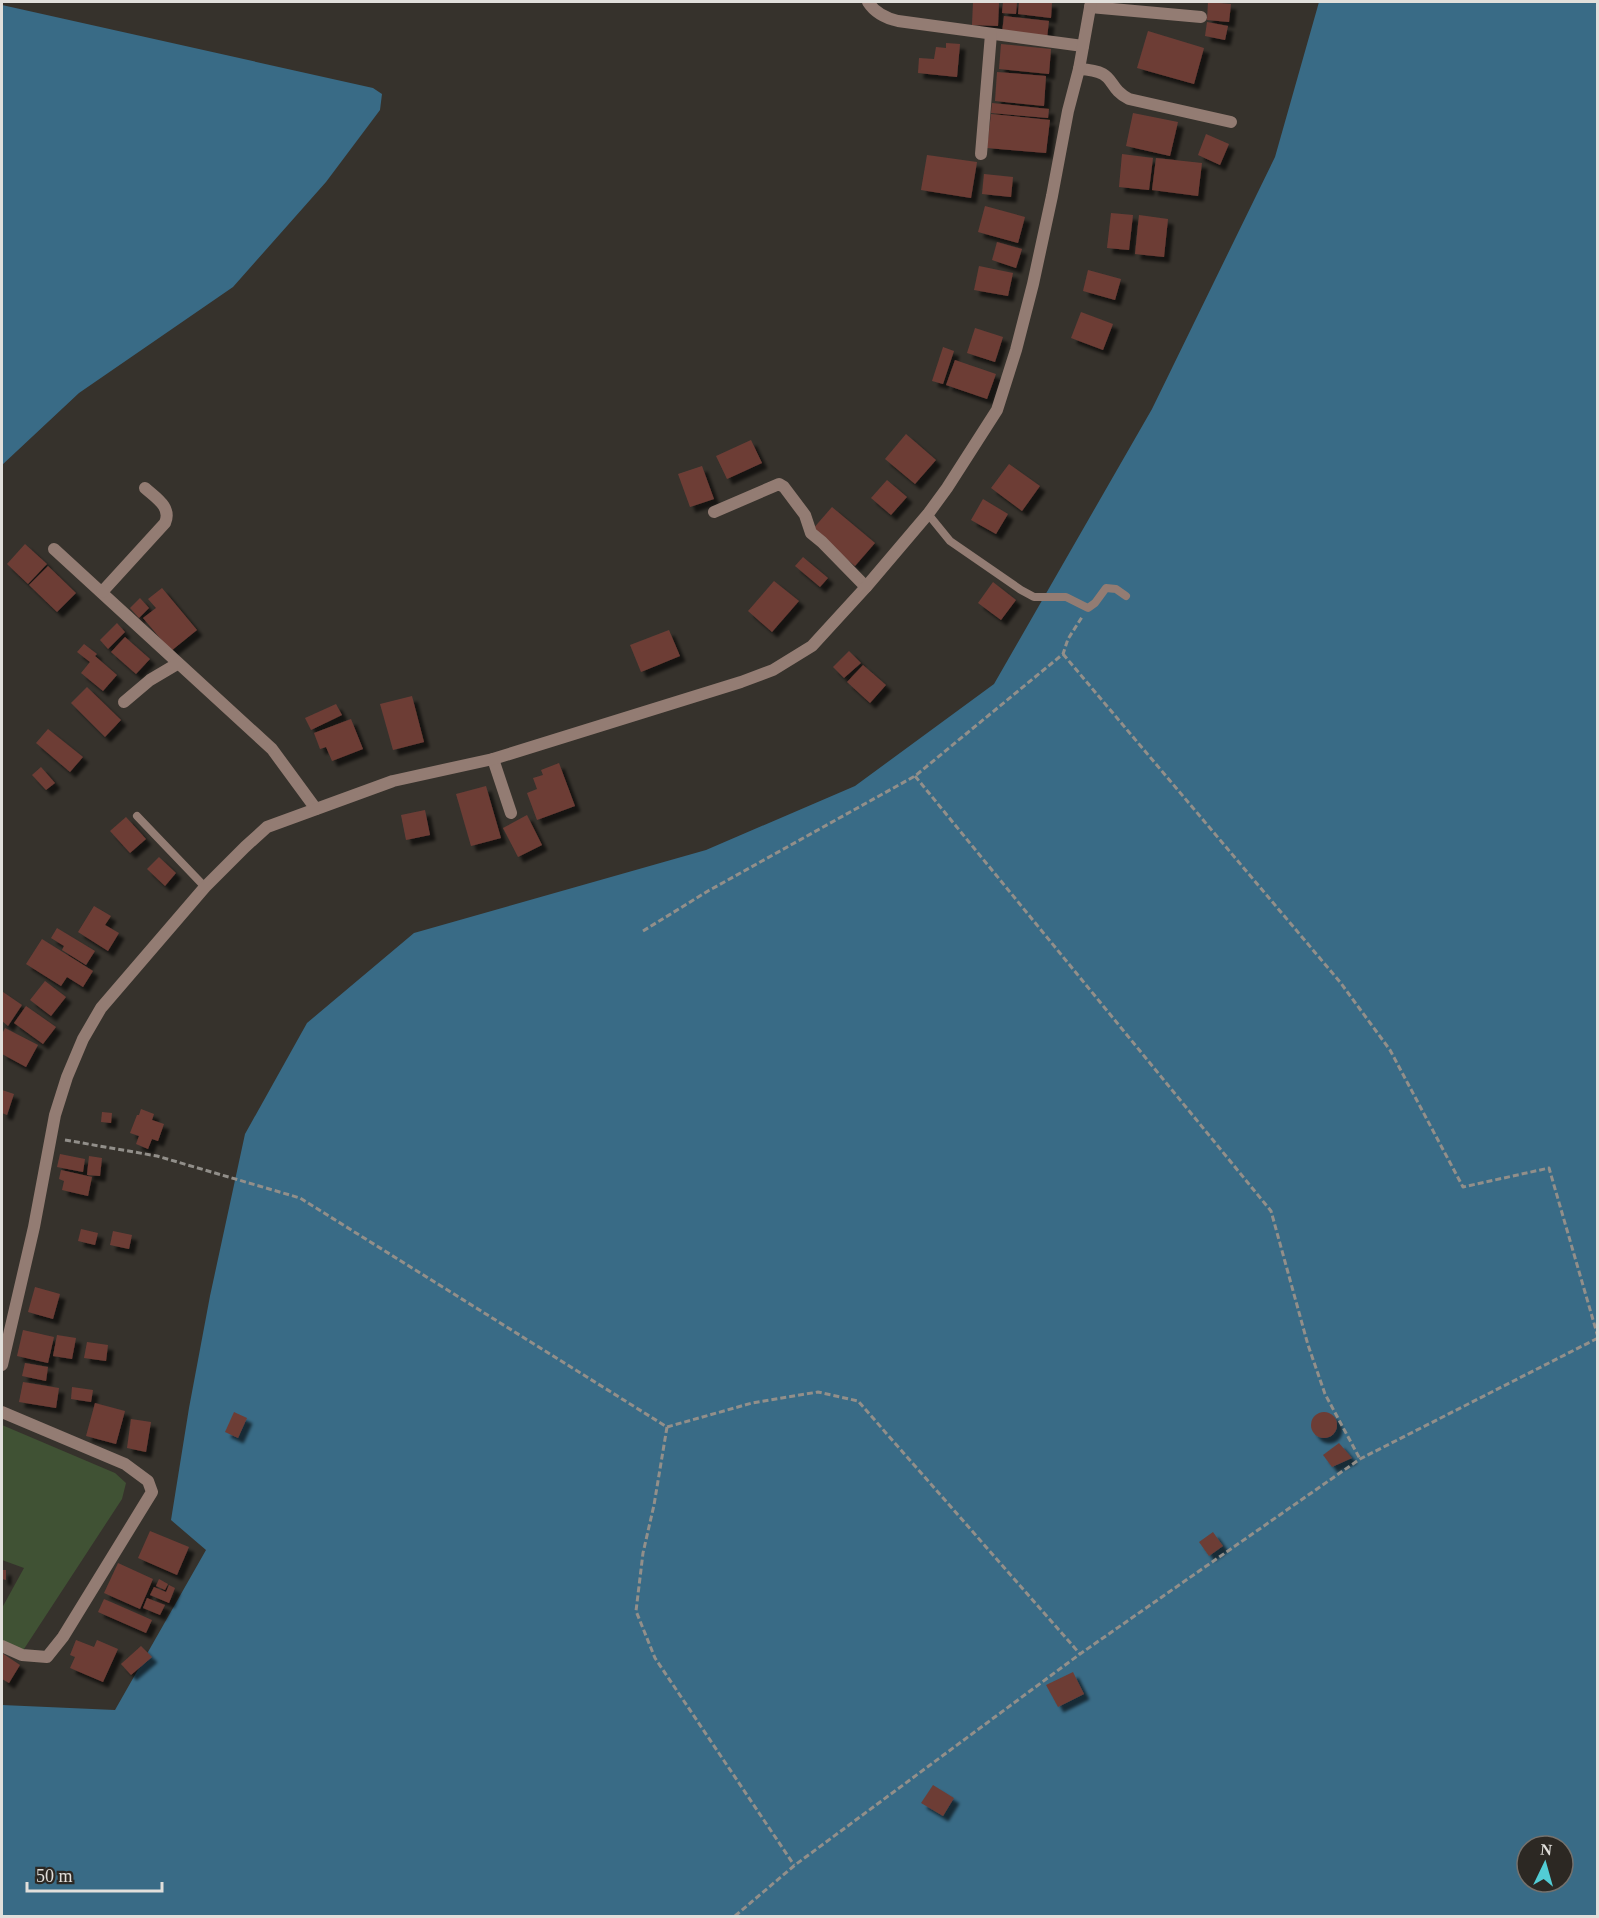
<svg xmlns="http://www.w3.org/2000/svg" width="1599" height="1918" font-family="'Times New Roman',serif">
	<defs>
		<filter id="shadow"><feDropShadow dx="5.5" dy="5.5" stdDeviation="1.5" flood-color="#0009"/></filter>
	</defs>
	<rect width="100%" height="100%" fill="#36322c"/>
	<polygon fill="#405234" points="2,1425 115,1473 126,1483 122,1499 22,1652 2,1641 2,1608 24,1568 2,1560"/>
	<g fill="#396b86" fill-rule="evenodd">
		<path d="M1319 2H1597V1916H2V1705L115 1710 206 1550 171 1520 189 1408 210 1296 245 1134 307 1023 414 933 706 850 855 786 994 684 1152 409 1275 157ZM1527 1846H1563V1882H1527Z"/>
		<polygon points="2,5 373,88 382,94 380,110 326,182 233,287 79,393 2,465"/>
	</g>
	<g fill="#6d3d36" filter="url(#shadow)">
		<polygon points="973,2 999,2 998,26 972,25"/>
		<polygon points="1003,2 1017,2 1016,14 1002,13"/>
		<polygon points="1019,2 1052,2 1051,18 1018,14"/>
		<polygon points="1208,2 1231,4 1229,22 1207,20"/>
		<polygon points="1004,16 1049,21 1047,38 1002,33"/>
		<polygon points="1207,22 1228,26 1225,40 1205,36"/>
		<polygon points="1148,31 1204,48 1194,84 1137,68"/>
		<polygon points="946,43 960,44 957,77 918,73 919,58 934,59 936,47 946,48"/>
		<polygon points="1001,44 1051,49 1049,74 999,69"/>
		<polygon points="997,72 1046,76 1044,106 995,101"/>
		<polygon points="992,103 1049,109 1048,118 991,113"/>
		<polygon points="1133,113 1178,122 1170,156 1126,146"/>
		<polygon points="991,114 1050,120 1046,153 987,148"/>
		<polygon points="1206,134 1229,144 1220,165 1198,155"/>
		<polygon points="1122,154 1153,158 1149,190 1119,187"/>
		<polygon points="927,155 977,162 971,198 921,190"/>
		<polygon points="1156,158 1202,163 1198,196 1152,190"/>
		<polygon points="984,174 1013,177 1011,197 982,194"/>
		<polygon points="985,206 1025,217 1018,243 978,232"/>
		<polygon points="1111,213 1133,215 1129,250 1107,248"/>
		<polygon points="1139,215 1168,219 1164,257 1135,254"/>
		<polygon points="997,242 1022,249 1016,268 992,260"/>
		<polygon points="979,266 1013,273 1008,296 974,290"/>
		<polygon points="1088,270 1121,279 1115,300 1083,291"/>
		<polygon points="1081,312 1113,324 1103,350 1071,338"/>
		<polygon points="975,328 1003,337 995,362 967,353"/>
		<polygon points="943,347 954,351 943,384 932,381"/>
		<polygon points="955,360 996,374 987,399 946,385"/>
		<polygon points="906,434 936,460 915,484 885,459"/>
		<polygon points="751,440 762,463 727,479 716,456"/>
		<polygon points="1009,464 1040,486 1022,511 991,488"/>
		<polygon points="702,466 714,499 690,507 678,474"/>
		<polygon points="887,480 907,497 891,515 871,498"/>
		<polygon points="983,499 1008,514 996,534 971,520"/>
		<polygon points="832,507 875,543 855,566 812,530"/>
		<polygon points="25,544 47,564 28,584 7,564"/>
		<polygon points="803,557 828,578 820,587 795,566"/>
		<polygon points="48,566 76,593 57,612 29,585"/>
		<polygon points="774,581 799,601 772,632 748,611"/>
		<polygon points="993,582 1016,600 1001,620 978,603"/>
		<polygon points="162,588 197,630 171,651 143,618 156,608 148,599"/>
		<polygon points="140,598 149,608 139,618 130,608"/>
		<polygon points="117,623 125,632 108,649 100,640"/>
		<polygon points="669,630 680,656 641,672 630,645"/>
		<polygon points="125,637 150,659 136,674 111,652"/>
		<polygon points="84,644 97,654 95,656 117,675 103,691 81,673 90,662 77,652"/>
		<polygon points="849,651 861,663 844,678 833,667"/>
		<polygon points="863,665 886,685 870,703 847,682"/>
		<polygon points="87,687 121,720 105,737 71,703"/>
		<polygon points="412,696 424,742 393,750 380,704"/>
		<polygon points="336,704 342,715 311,730 305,718"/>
		<polygon points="351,719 363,749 332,761 326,747 320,749 314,733"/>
		<polygon points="48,729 83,757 70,772 36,743"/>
		<polygon points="559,763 575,806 537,820 527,793 537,789 533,778 543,775 541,770"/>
		<polygon points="41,767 55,783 46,790 32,775"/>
		<polygon points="486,786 501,838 471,846 456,794"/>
		<polygon points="425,810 430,835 406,840 401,815"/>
		<polygon points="527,815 542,845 518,857 503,828"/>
		<polygon points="126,817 146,839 130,853 110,831"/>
		<polygon points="159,857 176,873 165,886 147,869"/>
		<polygon points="94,906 111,916 105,925 119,933 108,951 78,932"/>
		<polygon points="57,928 95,951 86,965 62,950 64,946 51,938"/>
		<polygon points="42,939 93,971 83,987 67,977 61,986 26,964"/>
		<polygon points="45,981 66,997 51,1016 30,1000"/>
		<polygon points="3,992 22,1005 8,1026 2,1021 2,995"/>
		<polygon points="26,1006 56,1027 43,1044 14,1023"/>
		<polygon points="5,1028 38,1045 26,1067 2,1054 2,1034"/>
		<polygon points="2,1090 14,1094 7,1115 2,1113"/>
		<polygon points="141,1109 154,1114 152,1120 164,1124 158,1141 152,1139 148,1149 136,1144 139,1136 130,1133 137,1115 139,1115"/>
		<polygon points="102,1112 112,1113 111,1123 101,1122"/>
		<polygon points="60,1154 85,1159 83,1172 57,1167"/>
		<polygon points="89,1156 102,1158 100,1176 87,1175"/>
		<polygon points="61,1170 92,1177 88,1196 62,1190 64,1181 59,1179"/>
		<polygon points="81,1229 98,1233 95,1245 78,1241"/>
		<polygon points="113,1231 132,1235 129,1249 110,1245"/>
		<polygon points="35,1287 60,1294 53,1319 28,1312"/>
		<polygon points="23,1330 54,1337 48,1363 17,1356"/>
		<polygon points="57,1335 76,1338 72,1359 53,1356"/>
		<polygon points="87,1342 108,1345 106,1361 84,1358"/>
		<polygon points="25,1363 48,1367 46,1381 22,1376"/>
		<polygon points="23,1382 59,1388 56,1408 19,1402"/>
		<polygon points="72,1387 93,1390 91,1402 71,1399"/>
		<polygon points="95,1403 125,1411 116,1444 86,1436"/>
		<circle cx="1324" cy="1425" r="13"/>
		<polygon points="234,1412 247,1418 238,1438 225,1432"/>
		<polygon points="131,1419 151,1422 146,1452 127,1448"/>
		<polygon points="1339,1443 1352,1458 1332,1467 1323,1455"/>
		<polygon points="150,1531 189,1547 177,1575 138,1558"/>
		<polygon points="1213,1532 1223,1546 1209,1556 1199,1542"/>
		<polygon points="118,1563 153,1579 140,1609 104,1593"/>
		<polygon points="2,1570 6,1570 6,1580 2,1579"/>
		<polygon points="159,1579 168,1584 165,1590 156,1586"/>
		<polygon points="169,1585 175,1588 169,1603 150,1595 154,1587 166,1592"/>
		<polygon points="147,1598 165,1605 160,1615 143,1608"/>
		<polygon points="104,1599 152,1620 146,1633 98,1612"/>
		<polygon points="76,1640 94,1647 97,1640 118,1649 103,1682 70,1668 75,1657 70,1655"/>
		<polygon points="141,1646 152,1657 131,1675 121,1664"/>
		<polygon points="2,1653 20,1665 9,1683 2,1679"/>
		<polygon points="1073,1672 1084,1694 1058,1707 1046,1685"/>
		<polygon points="933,1785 954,1798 943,1816 921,1803"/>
	</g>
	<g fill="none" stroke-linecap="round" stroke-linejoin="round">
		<g stroke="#928f8a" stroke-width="3" stroke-dasharray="6 3" stroke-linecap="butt">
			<polyline points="1063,654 1340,982 1390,1050 1463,1187 1549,1168 1598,1337"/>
			<polyline points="915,776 1271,1211 1308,1345 1325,1394 1360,1459"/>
			<polyline points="643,931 708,891 915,776 1063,654 1068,639 1082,617"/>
			<polyline points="65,1140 157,1156 300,1198 667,1427 752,1403 818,1392 858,1401 1080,1654"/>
			<polyline points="667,1427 654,1505 643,1553 636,1611 655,1658 794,1865"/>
			<polyline points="735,1916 795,1865 1080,1654 1360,1459 1598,1338"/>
		</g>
		<g stroke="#937c73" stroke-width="8">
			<polyline points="928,514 950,541 1021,590 1034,597 1066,597 1088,608 1095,603 1106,588 1116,589 1126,596"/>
			<polyline points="137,816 205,887"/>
		</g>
		<g stroke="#937c73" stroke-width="12">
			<path d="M868 2C875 13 885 18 898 21L1083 46"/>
			<polyline points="1090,7 1201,17"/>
			<path d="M1079 69C1119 71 1104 86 1129 99L1231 122"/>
			<polyline points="981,154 991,34"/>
			<polyline points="714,512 779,484 784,487 805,515 811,533 822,542 866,587"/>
			<polyline points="54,549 272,749 316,809"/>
			<path d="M102 592 165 523C172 507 156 498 145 488"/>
			<polyline points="124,702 150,680 177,664"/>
			<polyline points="493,759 511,813"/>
			<polyline points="2,1365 34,1227 55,1115 67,1077 83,1039 101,1008 205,887 245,847 267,827 393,781 493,759 741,682 773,670 812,646 866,587 928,514 947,488 997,410 1016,350 1033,284 1052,196 1068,111 1079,69 1091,2"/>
			<polyline points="2,1412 125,1464 148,1481 152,1492 63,1637 47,1657 22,1655 2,1646"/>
		</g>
	</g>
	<rect width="1599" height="1918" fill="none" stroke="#e1dfdb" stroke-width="6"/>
	<g transform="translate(1545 1864) rotate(5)"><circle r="28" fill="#2c2823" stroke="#74716d" stroke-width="1.5"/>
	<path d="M0-4.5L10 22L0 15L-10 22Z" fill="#52ccd5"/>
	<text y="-9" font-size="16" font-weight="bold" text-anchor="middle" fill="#e1dfdb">N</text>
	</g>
	<path d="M27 1882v9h135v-9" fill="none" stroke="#e1dfdb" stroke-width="3"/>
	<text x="36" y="1882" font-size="18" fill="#e1dfdb" stroke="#2c2823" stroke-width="4.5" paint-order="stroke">50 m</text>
</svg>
